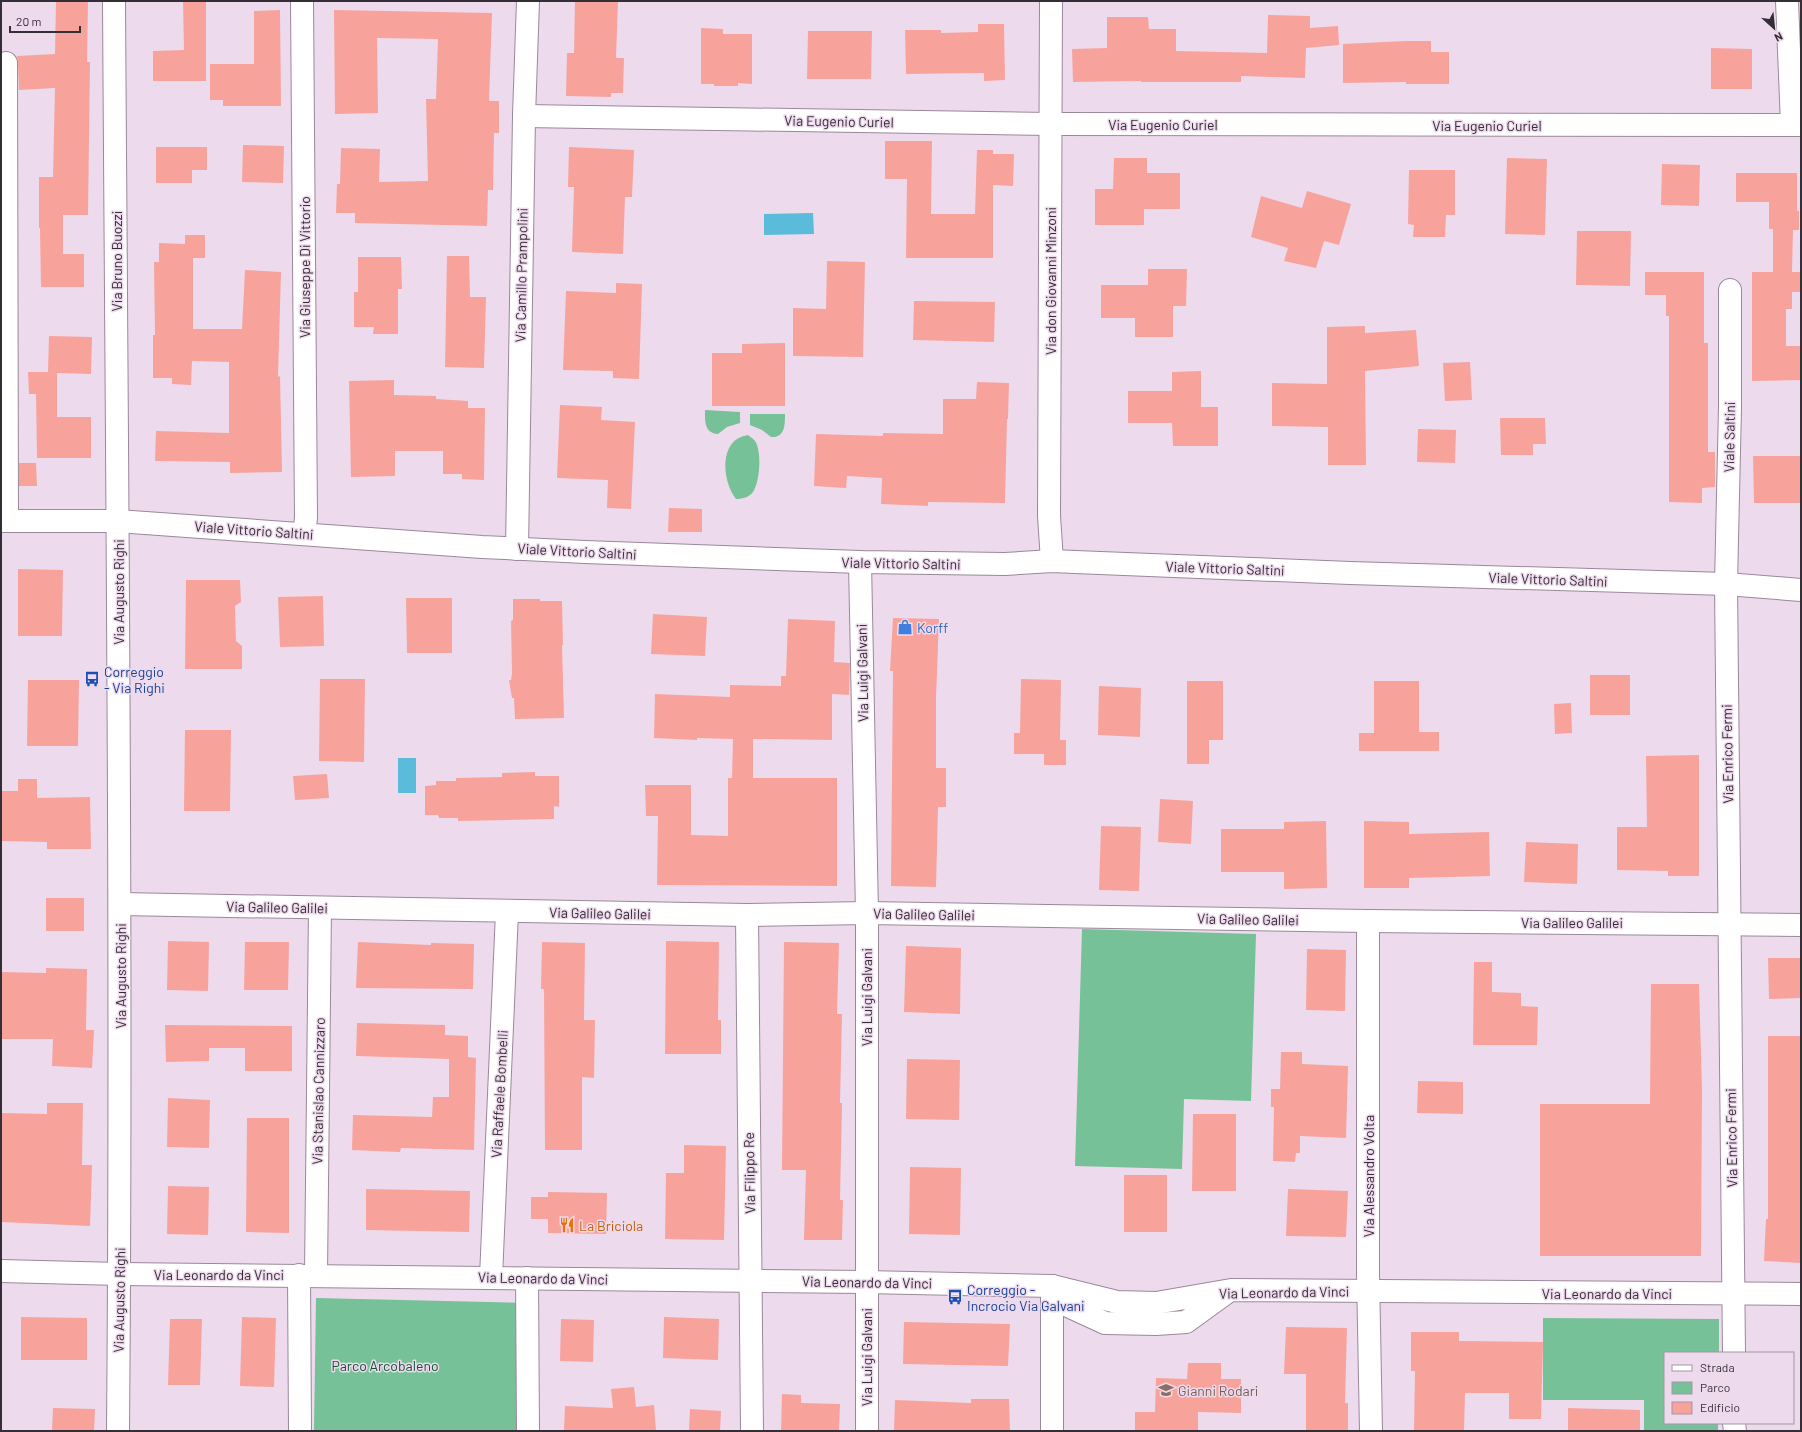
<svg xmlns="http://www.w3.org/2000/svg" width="1802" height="1432" font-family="Barlow,sans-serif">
	<rect width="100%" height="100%" fill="#eedaed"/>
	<g fill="#76c198">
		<path d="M705 410 740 412V423L727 427 718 434C704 433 705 421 705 410Z"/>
		<path d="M750 414H785C785 425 785 438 771 437L762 430 750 425Z"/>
		<path d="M748 435C750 437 754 439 755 441 762 451 760 482 753 492 749 497 743 499 736 499 722 481 718 439 748 435Z"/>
		<polygon points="1082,929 1256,934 1251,1101 1184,1099 1182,1169 1075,1166"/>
		<polygon points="316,1298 527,1303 525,1431 314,1430"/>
		<polygon points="1543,1318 1719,1319 1719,1353 1665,1353 1665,1423 1718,1423 1718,1431 1644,1431 1644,1400 1543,1400"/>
	</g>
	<g fill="#5bbbdb">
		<polygon points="813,213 814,234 764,235 764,214"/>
		<rect x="398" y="758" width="18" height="35"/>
	</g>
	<g fill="#f7a39c">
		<polygon points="56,1 88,1 87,62 90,62 88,215 63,215 63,254 84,254 84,287 41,287 40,228 39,228 39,177 53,177 55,88 19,90 18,63 17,56 55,54"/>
		<polygon points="183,1 206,1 206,81 153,81 153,51 184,50"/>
		<polygon points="575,1 618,1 616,58 624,58 623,93 611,93 611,97 566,96 567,53 574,53"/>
		<polygon points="280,10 281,106 223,106 223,100 210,100 210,64 254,64 254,11"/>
		<polygon points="334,10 492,13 489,101 499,101 499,133 494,133 493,190 488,190 487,226 355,223 355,213 336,213 337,184 340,184 341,148 380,149 379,182 428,181 426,99 436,99 438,39 377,38 378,113 335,114"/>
		<polygon points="1268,15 1310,16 1310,28 1338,26 1339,45 1306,48 1305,78 1241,76 1241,82 1141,82 1141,81 1073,82 1072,49 1107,48 1107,17 1148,17 1149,29 1176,29 1176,51 1267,53"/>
		<polygon points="978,24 1004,24 1005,80 984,81 984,73 906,74 905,30 941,30 941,33 978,32"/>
		<polygon points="701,28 723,29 723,34 752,34 752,84 738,83 738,86 714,86 714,84 701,84"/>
		<polygon points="808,31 872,31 871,79 807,79"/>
		<polygon points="1406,41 1431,41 1431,52 1449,52 1449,84 1406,84 1406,82 1343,83 1343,44"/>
		<polygon points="1711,48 1752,49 1752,89 1711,89"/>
		<polygon points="885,141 932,141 931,214 975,214 977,150 993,150 993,154 1014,154 1013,186 993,185 993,258 906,258 907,179 885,179"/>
		<polygon points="243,145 284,146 283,183 242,182"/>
		<polygon points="156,147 207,147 207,170 192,170 192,183 156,183"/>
		<polygon points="569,147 634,150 632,197 625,197 623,254 572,252 574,187 568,187"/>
		<polygon points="1114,158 1147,158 1147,173 1180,173 1180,209 1144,209 1144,225 1095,225 1095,189 1113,189"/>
		<polygon points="1507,158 1547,159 1545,235 1505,234"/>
		<polygon points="1662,164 1700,165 1699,206 1661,205"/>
		<polygon points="1409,170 1455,170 1455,215 1446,215 1445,237 1413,237 1414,225 1408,224"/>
		<polygon points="1736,173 1797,173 1797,211 1799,211 1799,230 1793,230 1792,272 1801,272 1801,292 1792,292 1792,309 1786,309 1786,346 1801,346 1801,380 1752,381 1752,272 1773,272 1773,229 1769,229 1769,202 1736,202"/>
		<polygon points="1307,191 1351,204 1339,245 1324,241 1316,268 1284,261 1288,248 1251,237 1261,196 1302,208"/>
		<polygon points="1577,231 1631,231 1630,286 1576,285"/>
		<polygon points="185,235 205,235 205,258 193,258 193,329 242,329 245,270 281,272 278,377 280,376 282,472 230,473 230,462 155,461 156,431 229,433 229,362 192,361 191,385 172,384 172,378 153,378 153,335 155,335 154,262 159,262 159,243 185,244"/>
		<polygon points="447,256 469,256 470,297 486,297 484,368 445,367"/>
		<polygon points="358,257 401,257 402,289 398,289 398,334 373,334 374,327 354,327 354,292 358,292"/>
		<polygon points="827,261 865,262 863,357 793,356 793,308 826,309"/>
		<polygon points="1148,269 1187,269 1186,306 1173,306 1173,337 1135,337 1135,318 1101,318 1101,285 1148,285"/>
		<polygon points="1645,272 1704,272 1704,343 1708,343 1708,452 1715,452 1715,487 1702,488 1702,503 1669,502 1669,316 1666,316 1666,295 1645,295"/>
		<polygon points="616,283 642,284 639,379 613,378 613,371 563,370 566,291 616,293"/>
		<polygon points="914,301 995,302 994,342 913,340"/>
		<polygon points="1365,326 1365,333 1416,330 1419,366 1365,371 1366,465 1328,465 1328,427 1272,426 1272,383 1327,384 1327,327"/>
		<polygon points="49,336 92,337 91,374 57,373 57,417 91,417 91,458 37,458 36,394 29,394 28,372 48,372"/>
		<polygon points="785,343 785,406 712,406 712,353 742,353 742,344"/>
		<polygon points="1470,362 1472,400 1445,401 1443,363"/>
		<polygon points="1201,371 1201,407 1218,407 1218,446 1173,446 1172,423 1128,423 1128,391 1172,391 1172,372"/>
		<polygon points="394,380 394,395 436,396 436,399 468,401 468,408 485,408 484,480 462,479 462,474 443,474 443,451 395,451 395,476 351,477 349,381"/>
		<polygon points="977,382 1009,383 1008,419 1007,419 1005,503 928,502 928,506 881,504 882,478 847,476 846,488 814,486 816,434 883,436 883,433 943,434 943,399 976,399"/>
		<polygon points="560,405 602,407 601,420 635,422 631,509 607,508 608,480 557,478"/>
		<polygon points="1500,418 1545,418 1546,444 1533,444 1533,455 1501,455"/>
		<polygon points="1418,429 1456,430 1455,463 1417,462"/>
		<polygon points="1753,456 1801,456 1801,503 1754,503"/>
		<polygon points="19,463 36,463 37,486 19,486"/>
		<polygon points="669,508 702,509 702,532 668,532"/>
		<polygon points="18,569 63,570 62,636 18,636"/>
		<polygon points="186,580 240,580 241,602 235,606 236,641 242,646 242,669 185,669"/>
		<polygon points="323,596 324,646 280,647 278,597"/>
		<polygon points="406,598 452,598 452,653 407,653"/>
		<polygon points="513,599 540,599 540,601 562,601 563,645 562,645 564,718 515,719 514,698 512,698 509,680 511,680 512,674 511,621 513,620"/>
		<polygon points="653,614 707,617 705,656 651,654"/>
		<polygon points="893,618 939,619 936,698 936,768 946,768 946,807 938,807 936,887 891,886 893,671 890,671"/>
		<polygon points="788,619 835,621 834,662 850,663 849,695 832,694 832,740 753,739 753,778 837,778 837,886 657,885 658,816 646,816 645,785 691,785 691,835 728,836 728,778 732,778 733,739 697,738 697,740 654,738 655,694 730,697 730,685 781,686 781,676 786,676"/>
		<rect x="1590" y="675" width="40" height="40"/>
		<polygon points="320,679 365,679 364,762 319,761"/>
		<polygon points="1021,679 1061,680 1060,740 1066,740 1066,765 1044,765 1044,754 1014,754 1014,733 1020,733"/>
		<polygon points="28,680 79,680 78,746 27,746"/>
		<polygon points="1187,681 1223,681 1223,740 1209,740 1209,764 1187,764"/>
		<polygon points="1374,681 1419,681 1419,732 1439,732 1439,751 1359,751 1359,733 1374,733"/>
		<polygon points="1099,686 1141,688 1140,737 1098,735"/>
		<polygon points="1571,703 1572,733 1555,734 1554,704"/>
		<polygon points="185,730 231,730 230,811 184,811"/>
		<polygon points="1699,755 1699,876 1668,876 1668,871 1617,870 1617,827 1647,827 1646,756"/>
		<polygon points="535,772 535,776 559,776 559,807 554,806 554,819 458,821 458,818 439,818 438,815 425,815 425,786 436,785 436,781 456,781 456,778 502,777 502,773"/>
		<polygon points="327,774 329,798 295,800 293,776"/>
		<polygon points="18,779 37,779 37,798 90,797 91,849 47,849 47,842 1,841 1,791 18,791"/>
		<polygon points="1160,799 1193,801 1191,844 1158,842"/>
		<polygon points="1326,821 1327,888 1284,889 1284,872 1221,872 1221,829 1284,829 1284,822"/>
		<polygon points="1364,821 1409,822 1409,834 1489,832 1490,876 1409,878 1409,888 1364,888"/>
		<polygon points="1101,826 1141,827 1139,891 1099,890"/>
		<polygon points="1526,842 1578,844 1577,884 1524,882"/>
		<rect x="46" y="898" width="38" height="33"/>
		<polygon points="168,941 209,942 208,991 167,990"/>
		<polygon points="666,941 719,942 718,1020 721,1020 721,1054 665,1054"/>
		<polygon points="245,942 289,942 288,990 244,990"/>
		<polygon points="358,942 431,945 431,943 474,944 473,989 356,988"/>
		<polygon points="542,942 585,943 584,1020 595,1020 594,1078 582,1077 582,1150 545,1150 544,989 541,989"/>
		<polygon points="784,942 839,943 837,1014 842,1014 840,1103 842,1103 840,1200 843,1200 842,1240 804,1240 806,1170 782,1170"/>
		<polygon points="906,946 961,948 960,1014 904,1012"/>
		<polygon points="1307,949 1346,950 1345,1011 1306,1010"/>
		<polygon points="1768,958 1801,958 1801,998 1769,999"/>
		<polygon points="1474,962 1492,962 1492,992 1521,993 1521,1006 1538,1007 1537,1045 1473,1045"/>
		<polygon points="46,968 87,969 86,1030 94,1030 92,1068 52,1066 53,1039 1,1039 1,972 46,973"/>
		<polygon points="1651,984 1699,984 1702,1089 1701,1256 1540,1256 1540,1104 1650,1104"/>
		<polygon points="357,1023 445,1025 445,1035 468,1036 468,1057 476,1058 474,1150 401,1148 400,1152 352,1150 353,1115 432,1117 433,1097 449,1097 449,1059 356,1056"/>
		<polygon points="165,1025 292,1026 292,1071 245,1071 245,1048 209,1048 209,1061 166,1062"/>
		<polygon points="1768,1036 1801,1036 1801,1263 1764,1261 1766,1219 1768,1219"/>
		<polygon points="1281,1052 1302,1052 1302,1064 1348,1066 1346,1138 1300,1136 1300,1153 1296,1153 1295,1162 1273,1161 1274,1107 1271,1107 1271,1089 1280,1089"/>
		<polygon points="907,1059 960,1060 959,1120 906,1119"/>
		<polygon points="1418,1081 1463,1082 1463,1114 1417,1113"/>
		<polygon points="168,1098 210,1100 209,1148 167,1147"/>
		<polygon points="47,1103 83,1103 82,1165 92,1165 90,1226 1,1222 1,1113 47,1114"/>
		<polygon points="1193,1114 1236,1114 1236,1191 1192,1191"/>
		<polygon points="247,1118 289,1118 289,1233 246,1232"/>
		<polygon points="684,1145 726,1146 724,1240 665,1239 666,1173 684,1173"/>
		<polygon points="910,1167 961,1168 960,1235 909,1234"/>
		<rect x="1124" y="1175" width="43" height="57"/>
		<polygon points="168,1186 209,1187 208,1235 167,1234"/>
		<polygon points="366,1189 470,1191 469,1232 366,1230"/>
		<polygon points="1288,1189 1348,1191 1346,1237 1286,1236"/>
		<polygon points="548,1192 607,1193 606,1234 548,1233 548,1219 531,1219 531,1197 548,1197"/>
		<polygon points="21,1317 87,1318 87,1360 21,1360"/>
		<polygon points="242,1317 276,1318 274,1387 240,1386"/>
		<polygon points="664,1317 719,1319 718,1360 663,1358"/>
		<polygon points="170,1319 202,1319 200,1385 168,1385"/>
		<polygon points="561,1319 594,1320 593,1362 560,1361"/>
		<polygon points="904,1322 1010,1324 1008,1366 903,1364"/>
		<polygon points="1286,1327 1347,1328 1345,1403 1348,1403 1348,1431 1306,1431 1306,1374 1284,1374"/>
		<polygon points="1411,1332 1459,1332 1459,1341 1543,1342 1541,1419 1509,1419 1509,1393 1465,1393 1464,1431 1414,1431 1415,1371 1411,1371"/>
		<polygon points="1188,1363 1221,1363 1221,1379 1241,1379 1241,1413 1198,1412 1198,1431 1135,1431 1135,1412 1155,1412 1156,1378 1187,1379"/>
		<polygon points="634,1387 636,1407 654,1405 656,1431 564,1431 565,1406 613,1408 611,1389"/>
		<polygon points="782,1394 801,1395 801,1403 840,1404 839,1431 781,1431"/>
		<polygon points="971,1399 1009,1399 1010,1431 894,1431 895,1400 971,1403"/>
		<polygon points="53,1408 95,1409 94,1431 52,1431"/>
		<polygon points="1568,1408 1640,1410 1640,1431 1568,1431"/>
		<polygon points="690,1409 721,1411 720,1431 689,1431"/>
	</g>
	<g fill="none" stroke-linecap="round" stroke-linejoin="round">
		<g stroke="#9b889a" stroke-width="24">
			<g id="minor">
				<path d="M114 1C117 478 122 954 118 1431"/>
				<polyline points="302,1 306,518 304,534"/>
				<polyline points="1051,1 1049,516 1052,561"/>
				<polyline points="1787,1 1792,125"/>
				<polyline points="6,63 7,521"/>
				<polyline points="524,116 1051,124 1801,125"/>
				<polyline points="1730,290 1730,407 1726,584 1734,1353"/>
				<polyline points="1,521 117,521 482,547 585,552 860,562 1005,564 1052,561 1075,562 1350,573 1726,584 1801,590"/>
				<polyline points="517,549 524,116 528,1"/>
				<polyline points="860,562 867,913 867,1431"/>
				<polyline points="120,904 747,915 867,913 1368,921 1801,925"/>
				<polyline points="747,915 752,1431"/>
				<polyline points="1368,921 1368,1275 1371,1431"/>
				<polyline points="1,1271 120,1274 865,1282 1052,1286 1117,1302 1156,1303 1231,1290 1801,1294"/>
				<polyline points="299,1275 300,1431"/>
				<polyline points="316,1275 320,908"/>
				<polyline points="491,1277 507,912"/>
				<polyline points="527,1278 528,1431"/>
				<polyline points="1052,1286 1066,1305 1105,1323 1156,1324 1186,1322 1226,1293"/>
				<polyline points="1052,1286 1052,1431"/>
				<polyline points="1734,1423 1735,1431"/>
			</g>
		</g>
		<use href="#minor" stroke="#fff" stroke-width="22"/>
	</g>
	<defs>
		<g id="shop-bare" transform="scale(1.2)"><path d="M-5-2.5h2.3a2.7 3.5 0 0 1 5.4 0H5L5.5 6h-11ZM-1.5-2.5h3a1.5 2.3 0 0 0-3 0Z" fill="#3f7fe0" stroke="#eedaed" stroke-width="2.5" paint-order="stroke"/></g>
		<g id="bus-bare" transform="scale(1.2)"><path d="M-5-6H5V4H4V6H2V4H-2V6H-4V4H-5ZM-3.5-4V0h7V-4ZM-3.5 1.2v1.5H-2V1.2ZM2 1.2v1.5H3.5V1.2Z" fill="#1a4fb4" stroke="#eedaed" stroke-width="2.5" paint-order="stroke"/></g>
		<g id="restaurant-bare" transform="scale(1.2)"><path d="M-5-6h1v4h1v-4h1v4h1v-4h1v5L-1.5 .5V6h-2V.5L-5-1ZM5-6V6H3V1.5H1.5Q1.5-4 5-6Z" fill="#e8710a" stroke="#eedaed" stroke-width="2.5" paint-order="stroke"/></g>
		<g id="school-bare" transform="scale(1.2)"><path d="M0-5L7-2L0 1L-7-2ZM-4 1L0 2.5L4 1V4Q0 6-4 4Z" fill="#8d6e63" stroke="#eedaed" stroke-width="2.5" paint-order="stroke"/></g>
	</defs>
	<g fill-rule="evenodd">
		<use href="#shop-bare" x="905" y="627"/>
		<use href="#bus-bare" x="92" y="679"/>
		<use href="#restaurant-bare" x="567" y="1225"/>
		<use href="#bus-bare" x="955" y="1297"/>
		<use href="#school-bare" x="1166" y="1390"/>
	</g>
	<g text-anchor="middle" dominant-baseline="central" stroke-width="3" stroke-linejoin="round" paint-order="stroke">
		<g font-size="14" fill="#362e36" stroke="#eedaed">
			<text transform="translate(839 121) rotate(1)">Via Eugenio Curiel</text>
			<text x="1163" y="124">Via Eugenio Curiel</text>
			<text x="1487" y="125">Via Eugenio Curiel</text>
			<text transform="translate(116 261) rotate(-90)">Via Bruno Buozzi</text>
			<text transform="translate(304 267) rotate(-90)">Via Giuseppe Di Vittorio</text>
			<text transform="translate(521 275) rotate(-89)">Via Camillo Prampolini</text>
			<text transform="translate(1050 281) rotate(-90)">Via don Giovanni Minzoni</text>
			<text transform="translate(1729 437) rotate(-89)">Viale Saltini</text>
			<text transform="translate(254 530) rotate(4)">Viale Vittorio Saltini</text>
			<text transform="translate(577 551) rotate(3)">Viale Vittorio Saltini</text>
			<text transform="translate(901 563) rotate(1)">Viale Vittorio Saltini</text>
			<text transform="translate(1225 568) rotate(2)">Viale Vittorio Saltini</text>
			<text transform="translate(1548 579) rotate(2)">Viale Vittorio Saltini</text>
			<text transform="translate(118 592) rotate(-90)">Via Augusto Righi</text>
			<text transform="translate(862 673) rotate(-91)">Via Luigi Galvani</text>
			<text transform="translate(1727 754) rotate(-91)">Via Enrico Fermi</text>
			<text transform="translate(277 907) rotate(1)">Via Galileo Galilei</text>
			<text transform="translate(600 913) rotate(1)">Via Galileo Galilei</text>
			<text transform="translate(924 914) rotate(1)">Via Galileo Galilei</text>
			<text transform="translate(1248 919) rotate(1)">Via Galileo Galilei</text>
			<text x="1572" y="922">Via Galileo Galilei</text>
			<text transform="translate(120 976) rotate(-90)">Via Augusto Righi</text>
			<text transform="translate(866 997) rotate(-90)">Via Luigi Galvani</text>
			<text transform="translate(318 1091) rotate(-89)">Via Stanislao Cannizzaro</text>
			<text transform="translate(499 1094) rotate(-87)">Via Raffaele Bombelli</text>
			<text transform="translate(1731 1138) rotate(-91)">Via Enrico Fermi</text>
			<text transform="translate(749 1173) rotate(-91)">Via Filippo Re</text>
			<text transform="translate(1368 1176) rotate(-90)">Via Alessandro Volta</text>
			<text x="219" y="1274">Via Leonardo da Vinci</text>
			<text transform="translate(543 1278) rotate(1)">Via Leonardo da Vinci</text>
			<text transform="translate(867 1282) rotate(1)">Via Leonardo da Vinci</text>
			<text transform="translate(1284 1292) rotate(-1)">Via Leonardo da Vinci</text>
			<text x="1607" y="1293">Via Leonardo da Vinci</text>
			<text transform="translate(119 1300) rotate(-89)">Via Augusto Righi</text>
			<text transform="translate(866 1357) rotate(-90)">Via Luigi Galvani</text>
		</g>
		<g font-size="14" fill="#366cbe" stroke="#eedaed" text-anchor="start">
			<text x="917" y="627">Korff</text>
		</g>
		<g font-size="14" fill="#164399" stroke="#eedaed" text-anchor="start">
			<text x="104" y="671">Correggio<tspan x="104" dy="16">- Via Righi</tspan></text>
			<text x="967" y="1289">Correggio -<tspan x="967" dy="16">Incrocio Via Galvani</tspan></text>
		</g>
		<g font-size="14" fill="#c56008" stroke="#eedaed" text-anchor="start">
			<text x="579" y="1225">La Briciola</text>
		</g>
		<g font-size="14" fill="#145135" stroke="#eedaed">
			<text x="385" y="1365">Parco Arcobaleno</text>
		</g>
		<g font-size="14" fill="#785e54" stroke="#eedaed" text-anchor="start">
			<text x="1178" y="1390">Gianni Rodari</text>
		</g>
	</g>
	<rect width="1802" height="1432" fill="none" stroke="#362e36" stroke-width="4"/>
	<rect x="1664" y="1352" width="130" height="72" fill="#eedaed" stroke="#a495a4"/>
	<rect x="1672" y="1365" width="20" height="6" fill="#ffffff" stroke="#a495a4"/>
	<text x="1700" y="1372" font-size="12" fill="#362e36">Strada</text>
	<rect x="1672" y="1382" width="20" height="12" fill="#76c198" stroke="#a495a4"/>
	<text x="1700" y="1392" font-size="12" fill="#362e36">Parco</text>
	<rect x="1672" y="1402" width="20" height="12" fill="#f7a39c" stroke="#a495a4"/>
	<text x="1700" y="1412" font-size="12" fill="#362e36">Edificio</text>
	<g transform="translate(1774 28) rotate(153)" stroke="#eedaed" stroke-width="3" paint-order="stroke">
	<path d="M0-3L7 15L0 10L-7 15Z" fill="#362e36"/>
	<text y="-6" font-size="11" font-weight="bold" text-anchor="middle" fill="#362e36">N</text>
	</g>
	<path d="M10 26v6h70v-6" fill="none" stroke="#362e36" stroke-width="2"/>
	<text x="16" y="26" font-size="12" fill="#362e36" stroke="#eedaed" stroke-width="3" paint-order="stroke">20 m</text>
</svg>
